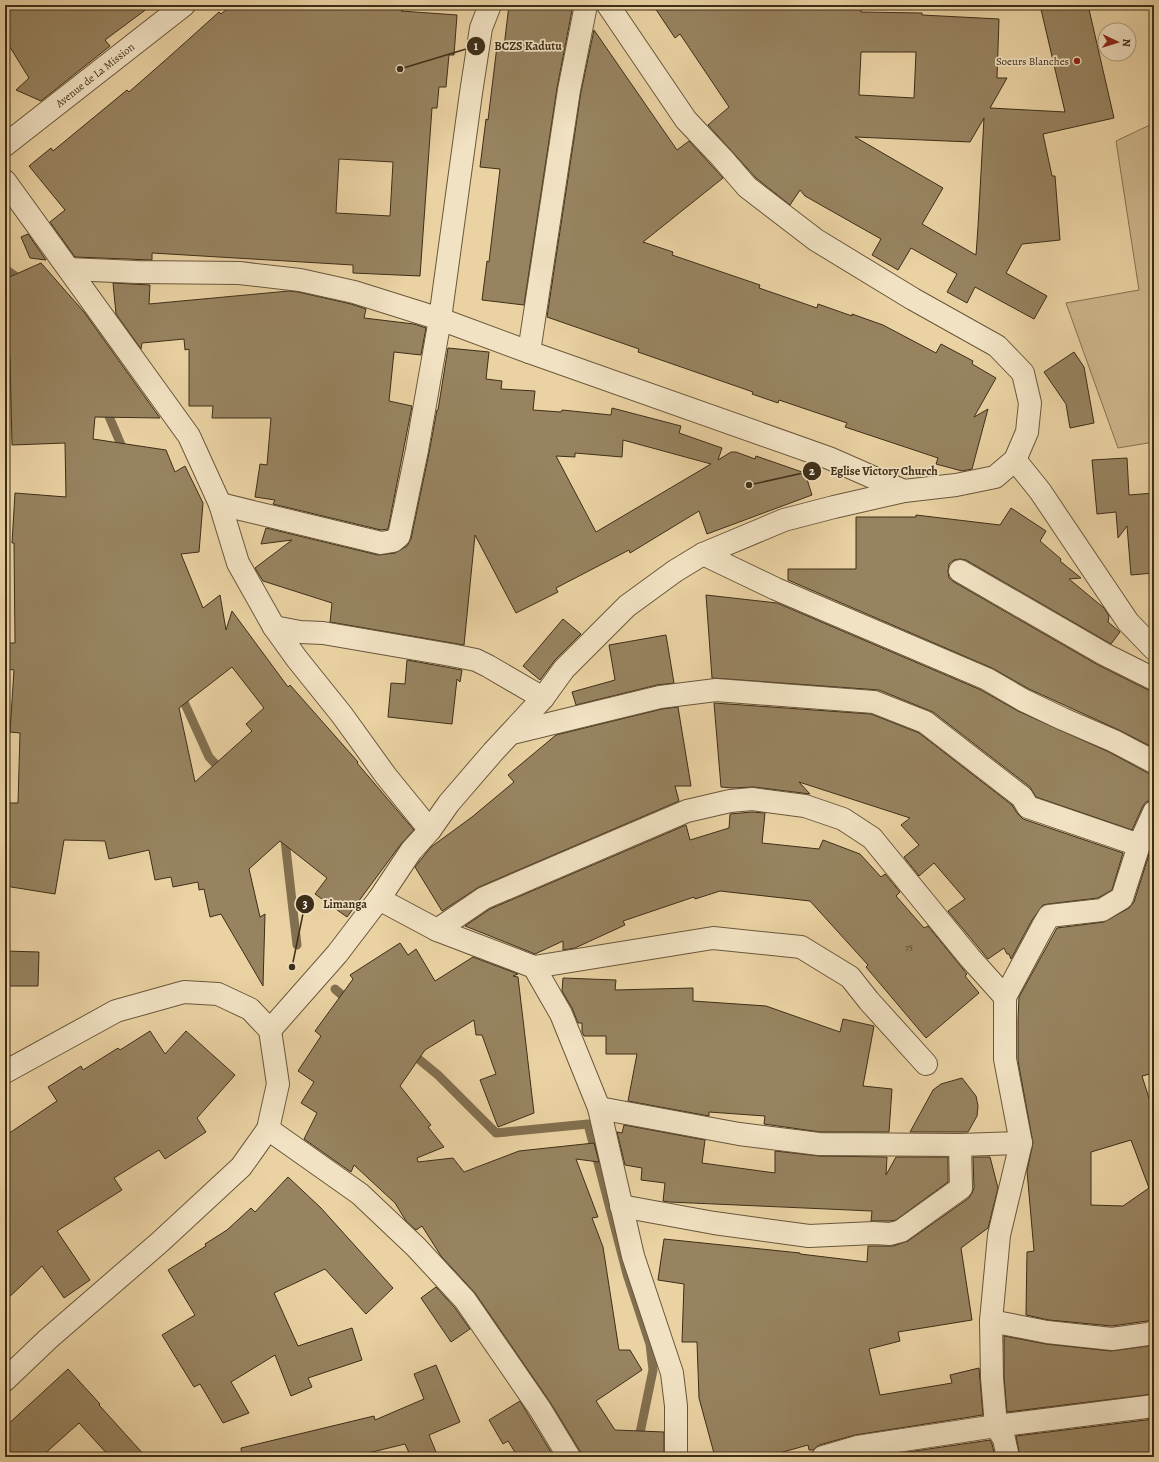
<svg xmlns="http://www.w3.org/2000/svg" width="1159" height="1462" font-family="Alegreya,serif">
	<rect width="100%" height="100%" fill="#ead2a3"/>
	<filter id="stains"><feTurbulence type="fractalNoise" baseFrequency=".005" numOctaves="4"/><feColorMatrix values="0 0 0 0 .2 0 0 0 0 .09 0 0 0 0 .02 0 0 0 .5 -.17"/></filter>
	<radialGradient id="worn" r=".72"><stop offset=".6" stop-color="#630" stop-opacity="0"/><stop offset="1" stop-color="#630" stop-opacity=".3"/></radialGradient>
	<polygon fill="#cdb68b" stroke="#867252" points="1154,123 1154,442 1118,448 1066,303 1139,290 1116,141"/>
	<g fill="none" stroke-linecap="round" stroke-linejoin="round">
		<g stroke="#826f4f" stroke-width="9">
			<polyline points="5,269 24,282"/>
			<polyline points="105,407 125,454"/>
			<polyline points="180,693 209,757 223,772"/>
			<polyline points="280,835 285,840 297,945"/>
			<polyline points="335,989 351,1003"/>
			<polyline points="410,1052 438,1075 496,1133 588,1124 627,1274 650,1344 653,1370 635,1457"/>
		</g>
	</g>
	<g fill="#978360" stroke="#3e2e18" fill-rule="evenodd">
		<polygon points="5,5 152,5 105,40 110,46 41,101 16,90 29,78 5,39"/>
		<path d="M232 5H411L401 11 457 15 454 55H449L446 87H439L437 108H432L420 276 353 273V265L152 253V260L75 257 50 222 65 210 29 166 51 148 53 151 127 90 129 92 170 56 219 12 221 14ZM339 159 393 162 390 216 336 213Z"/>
		<polygon points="509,5 573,5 557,88 524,305 482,300 487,261 489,262 500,169 480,167 486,119 488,120 497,46 504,47"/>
		<path d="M653 5H861V12L922 13V15L999 19 997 78H1007L990 108 1065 112 1040 5H1088L1114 118 1043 134 1052 176H1055L1060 240 1022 244 1006 273 1047 296 1034 319 975 287 967 303 947 292 957 274 911 248 898 270 872 255 881 239 805 196 800 190 790 205 756 178 708 125 729 107 680 34 675 38ZM861 52H916L914 98 859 95ZM984 118 978 227 976 255 922 224 943 188 855 137 970 142Z"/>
		<polygon points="594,30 677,150 689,141 723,178 643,242 673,252 672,255 760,285 759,288 817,308 818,304 852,316 852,314 883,325 936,353 941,344 973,361 972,364 996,378 974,417 988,409 972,469 962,471 936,464 938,458 845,427 847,423 779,400 778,403 752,394 753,392 638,352 639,349 547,317 581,92"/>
		<polygon points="28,234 46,260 30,258 21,237"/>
		<path d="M41 263 84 312 160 418 95 417 93 439 166 450 175 472 185 466 203 503 199 552 181 554 203 608 220 595 226 630 232 611 288 687 290 685 358 762 357 763 414 830 401 844 347 917 315 894 327 878 280 841 249 869 260 917 265 914 263 986 221 914 210 917 204 889 199 890 198 882 173 887 171 877 155 880 149 850 109 859 105 841 64 840 55 894 5 886V860H7L9 803H18L20 733 10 732 14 670 6 669 7 643H15L14 543H12L15 493 66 497 65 443 12 445 10 358 5 360V279ZM232 667 264 708 246 724 252 731 195 782 179 708Z"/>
		<polygon points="113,283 150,285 149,304 289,291 298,292 351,304 366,309 364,318 414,324 426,328 421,355 394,352 389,401 412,406 388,529 381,530 273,504 275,500 255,497 260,464 267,465 271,418 212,418 213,406 189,406 189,349 185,350 184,339 142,343 141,349 116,314"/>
		<path d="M448 348 489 352 486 379 502 381 501 389 535 391 533 410 561 412 562 410 611 415 612 408 681 426 679 433 722 448 718 460 731 452H736L755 459 756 456 805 473 812 495 707 534 699 511 630 553 629 550 556 588 558 592 516 613 475 535 464 645 330 622 332 603 263 581 255 568 292 540 261 544 266 528 378 555 395 553 407 546 411 539 429 453 437 410H438ZM623 440 711 464 596 532 556 456 575 457V453L622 457Z"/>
		<polygon points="1074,352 1084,367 1094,423 1070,428 1066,404 1044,372"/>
		<polygon points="1127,458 1129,495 1154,493 1154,573 1131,575 1127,526 1118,538 1116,512 1097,514 1092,460"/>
		<polygon points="1011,508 1046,531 1040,541 1061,559 1060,561 1081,578 1069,579 1104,608 1109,616 1108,622 1120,632 1111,644 966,560 960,559 954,560 949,564 948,571 949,578 954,582 1098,665 1148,690 1154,691 1154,748 1119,730 1029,689 992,668 788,580 788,569 856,569 856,517 916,517 916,515 1000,525"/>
		<polygon points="706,595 777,603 981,690 1018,711 1109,752 1148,773 1154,774 1154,793 1151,800 1146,802 1143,806 1132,830 1036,797 1030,787 933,712 879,690 712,678"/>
		<polygon points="563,619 581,634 555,660 540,680 523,666"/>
		<polygon points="666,635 674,683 657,685 576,705 572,692 615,680 609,645"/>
		<polygon points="407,660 462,670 460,682 457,679 452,724 388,717 391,683 405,684"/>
		<polygon points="714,703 871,714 919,733 1012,805 1017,813 1023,819 1123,853 1112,890 1098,898 1048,904 1043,905 1032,920 1011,959 1009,954 1007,954 1004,948 988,959 948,911 965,899 934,863 919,876 904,857 919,845 901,825 910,818 799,782 810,794 754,787 733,788 721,787"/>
		<polygon points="678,707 691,786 675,786 679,801 479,887 442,911 415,867 431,847 472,817 514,782 508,775 556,735 662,709"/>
		<polygon points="752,812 765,813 762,843 819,849 823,840 860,854 881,877 885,874 900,892 896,896 924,928 928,926 967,974 965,976 979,993 926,1038 866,967 868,965 810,901 720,891 695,899 694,897 623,921 625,925 575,948 563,950 563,941 535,954 465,926 490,909 686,825 690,840 729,828 730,814"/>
		<path d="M1150 851H1154V1073L1142 1076 1154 1114V1320L1112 1326 1049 1320 1026 1315 1027 1252 1034 1251 1027 1171 1033 1143 1018 1061V1020L1019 997 1057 928 1104 922 1129 908 1134 902ZM1131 1140 1149 1188 1123 1206 1091 1205V1152Z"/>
		<polygon points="400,943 408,955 416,949 435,981 473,957 518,974 513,976 518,977 534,1113 498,1127 480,1080 496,1074 482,1035 476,1035 474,1020 425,1050 400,1086 431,1125 428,1127 444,1147 417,1158 418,1162 453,1158 464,1172 519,1151 594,1143 599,1162 576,1159 598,1217 592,1218 603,1247 619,1350 630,1350 642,1370 596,1401 615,1430 664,1432 664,1456 630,1455 626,1457 581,1457 580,1451 550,1402 475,1293 441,1256 422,1226 416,1230 406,1221 395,1203 354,1165 351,1172 304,1139 317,1113 301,1103 314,1082 298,1071 321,1036 315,1031 353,979 350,975"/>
		<polygon points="5,951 39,952 38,986 5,986"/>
		<polygon points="563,978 616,980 615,990 693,988 693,1001 766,1006 840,1032 843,1019 874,1026 863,1086 892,1089 889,1132 820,1132 764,1124 765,1116 709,1112 709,1116 628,1101 637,1054 606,1054 606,1036 584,1036 582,1032 582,1023 578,1023 572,1008 562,991"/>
		<polygon points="150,1031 165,1054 186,1031 235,1075 197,1118 206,1132 165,1159 159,1150 114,1178 122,1190 57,1231 90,1280 64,1298 42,1266 5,1301 5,1136 57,1101 48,1087 81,1066 83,1070 118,1048 120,1050"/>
		<polygon points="962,1078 976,1096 978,1106 977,1116 968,1132 910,1132 933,1090 941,1084"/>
		<polygon points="624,1125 705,1140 702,1163 775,1173 775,1151 819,1156 887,1157 886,1175 896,1157 948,1157 948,1182 896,1220 889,1221 871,1221 872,1211 669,1202 663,1201 665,1183 641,1180 642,1168 625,1165 617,1132 622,1133"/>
		<polygon points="973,1157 990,1157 998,1188 988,1228 961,1248 972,1320 898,1332 900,1341 869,1349 880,1395 952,1383 950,1375 979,1368 983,1415 855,1435 819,1445 813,1450 809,1450 808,1445 765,1457 715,1457 699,1398 697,1342 682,1342 684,1284 658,1280 664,1239 800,1253 800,1254 867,1262 868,1246 893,1246 908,1241 969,1198 972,1193 974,1188"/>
		<polygon points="288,1177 321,1208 393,1288 366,1314 325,1269 274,1293 298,1346 352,1328 362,1360 308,1378 312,1387 291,1396 275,1355 231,1382 249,1413 223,1423 200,1384 194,1387 162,1335 195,1315 168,1270 206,1246 205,1244 227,1230 251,1208 255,1212"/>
		<polygon points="436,1287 455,1308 470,1329 451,1342 421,1298"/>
		<polygon points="1004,1336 1046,1344 1111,1351 1154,1345 1154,1394 1007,1412 1004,1377"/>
		<polygon points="436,1365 460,1422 429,1435 438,1457 411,1457 405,1444 352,1457 242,1457 241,1448 374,1416 375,1420 424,1399 414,1374"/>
		<polygon points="68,1369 100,1404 99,1405 146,1457 110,1457 79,1423 41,1457 5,1457 5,1427"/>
		<polygon points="520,1401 529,1416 554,1457 518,1457 508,1441 503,1444 489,1420"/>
		<polygon points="1154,1419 1154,1457 1020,1457 1016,1436"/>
		<polygon points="990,1440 992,1444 995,1457 874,1457"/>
	</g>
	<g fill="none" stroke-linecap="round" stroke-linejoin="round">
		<g stroke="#69573b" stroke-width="24">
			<g id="minor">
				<path id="s1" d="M5 145 184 5"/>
				<polyline points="5,181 189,436 220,504 238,563 274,627 300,632 323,633 451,655 476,660 488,666 543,698"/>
				<polyline points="69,269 137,272 239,273 300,280 354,292 440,319 529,352 829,458 904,491"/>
				<polyline points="529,352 569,90 586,5"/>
				<polyline points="1015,460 1040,491 1128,622 1154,649"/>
				<polyline points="220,504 381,543 393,541 399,536 417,450 440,319 471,93 481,28 490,5"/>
				<polyline points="703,554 776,589 987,679 1023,700 1063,719 1114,741 1154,762"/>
				<polyline points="960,571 1104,654 1154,679"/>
				<polyline points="274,627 297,659 342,715 386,776 430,830"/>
				<polyline points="512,733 660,697 716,690 874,702 925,722 1022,797 1028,807 1139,845"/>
				<polyline points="379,899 437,930 484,898 687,811 730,801 752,799 805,806 843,819 872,838 970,958 1005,997"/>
				<polyline points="437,930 534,967 561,1014 599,1108 633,1256 672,1373 676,1406 676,1457"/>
				<polyline points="534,967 713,938 801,947 850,977 869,1001 926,1064"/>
				<polyline points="270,1030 337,954 379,899 411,851 430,830 449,803 493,752 543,698 564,669 627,606 675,571 703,554 784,520 834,507 904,491 956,485 995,477 1015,460 1027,432 1030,403 1023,373 997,346 913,299 816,240 747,187 722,158 686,120 608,5"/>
				<polyline points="5,1072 116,1011 184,992 218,994 250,1009 270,1030 278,1084 268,1129 241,1167 160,1242 48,1339 5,1380"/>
				<polyline points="599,1108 739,1134 819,1144 960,1145 1021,1143"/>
				<polyline points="268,1129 360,1194 416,1247 465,1300 540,1409 569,1457"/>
				<polyline points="621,1206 714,1223 809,1236 874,1233 890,1234 901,1231 961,1188 960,1145"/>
				<polyline points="991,1321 1047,1332 1112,1339 1148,1334 1154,1332"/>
				<polyline points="823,1457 857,1447 996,1426 1154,1406"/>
				<polyline points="1008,1457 1004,1439 996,1426 992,1378 991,1321 999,1235 1021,1143 1005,1059 1005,997 1043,926 1049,916 1102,910 1122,898 1139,845 1154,812"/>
			</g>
		</g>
		<use href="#minor" stroke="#f1e2c3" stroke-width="22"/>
	</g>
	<circle fill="#8f2418" stroke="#f1e2c3" stroke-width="1.5" cx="1077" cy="61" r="4"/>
	<g text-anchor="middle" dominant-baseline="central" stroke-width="3.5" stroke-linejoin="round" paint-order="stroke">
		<g font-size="9" fill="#54432a">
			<text x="909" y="947">75</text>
		</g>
		<g font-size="11" fill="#3e2e18" stroke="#f1e2c3" text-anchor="end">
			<text x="1069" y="61">Soeurs Blanches</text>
		</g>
		<g font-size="11" fill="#3e2e18" stroke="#f1e2c3">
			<text stroke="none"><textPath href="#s1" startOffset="114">Avenue de La Mission</textPath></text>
		</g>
	</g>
	<path fill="none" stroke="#3e2e18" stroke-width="1.5" d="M400 69L476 46M749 485L812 471M292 967L305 904"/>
	<g fill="#3e2e18" stroke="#f1e2c3" stroke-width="1.5">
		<circle cx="400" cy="69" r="4"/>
		<circle cx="749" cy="485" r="4"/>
		<circle cx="292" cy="967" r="4"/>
		<circle cx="476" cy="46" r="10"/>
		<circle cx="812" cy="471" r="10"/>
		<circle cx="305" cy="904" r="10"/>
	</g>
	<g font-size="12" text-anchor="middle" font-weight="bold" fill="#fff">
		<text x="476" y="50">1</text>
		<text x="812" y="475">2</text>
		<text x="305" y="908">3</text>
	</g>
	<g font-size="12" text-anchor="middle" font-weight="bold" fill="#3e2e18" stroke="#f1e2c3" stroke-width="3.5" stroke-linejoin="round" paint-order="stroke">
		<text x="528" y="50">BCZS Kadutu</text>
		<text x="884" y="475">Eglise Victory Church</text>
		<text x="345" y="908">Limanga</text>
	</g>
	<rect width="1159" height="1462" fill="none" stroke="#ead2a3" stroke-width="20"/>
	<rect x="6" y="6" width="1147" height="1450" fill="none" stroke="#3e2e18" stroke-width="2"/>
	<rect x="10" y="10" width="1139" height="1442" fill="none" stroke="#3e2e18"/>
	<g transform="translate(1117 42) rotate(94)"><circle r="19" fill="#f1e2c3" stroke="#a99a7f"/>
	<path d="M0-3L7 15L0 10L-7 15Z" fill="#8f2418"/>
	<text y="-6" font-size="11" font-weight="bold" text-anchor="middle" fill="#3e2e18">N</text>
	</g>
	<rect width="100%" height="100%" filter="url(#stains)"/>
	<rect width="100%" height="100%" fill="url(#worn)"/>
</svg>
